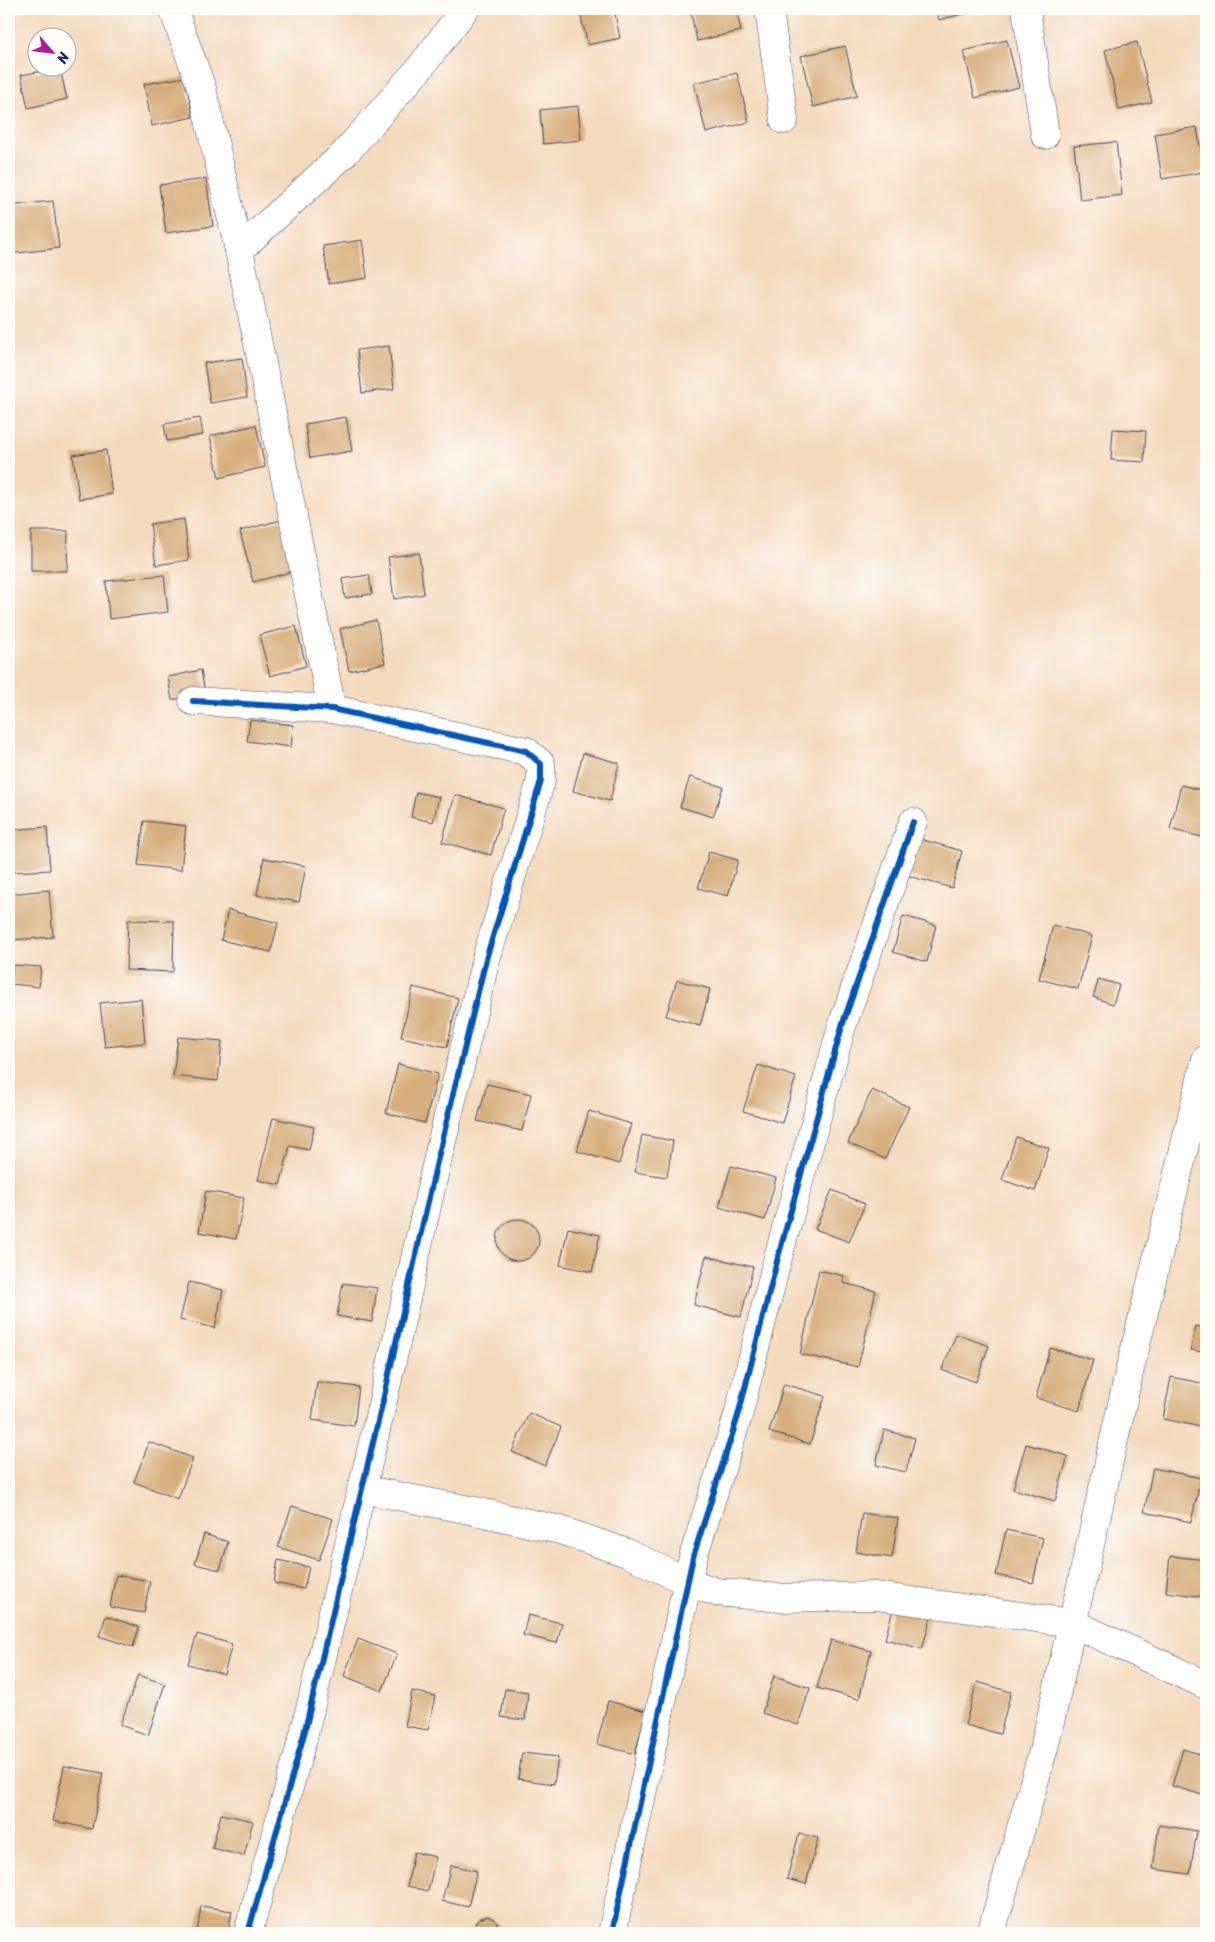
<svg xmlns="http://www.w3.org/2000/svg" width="1215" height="1942" font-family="Sriracha,sans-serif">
	<rect width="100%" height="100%" fill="#fdfcf7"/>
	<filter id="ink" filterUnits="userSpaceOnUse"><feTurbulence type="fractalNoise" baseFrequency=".02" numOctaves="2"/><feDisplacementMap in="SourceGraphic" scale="10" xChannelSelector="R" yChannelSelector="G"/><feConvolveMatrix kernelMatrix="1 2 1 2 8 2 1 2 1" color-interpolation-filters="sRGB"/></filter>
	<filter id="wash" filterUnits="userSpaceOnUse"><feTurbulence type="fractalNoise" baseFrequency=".0096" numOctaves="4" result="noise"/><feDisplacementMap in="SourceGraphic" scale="20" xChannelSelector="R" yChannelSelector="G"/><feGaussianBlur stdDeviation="1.12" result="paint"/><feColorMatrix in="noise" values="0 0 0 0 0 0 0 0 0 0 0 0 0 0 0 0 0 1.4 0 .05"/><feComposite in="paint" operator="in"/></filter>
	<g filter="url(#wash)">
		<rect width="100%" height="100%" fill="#f4dabd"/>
		<g id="blocks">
			<g fill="#d8af7c">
				<polygon points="579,9 614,9 620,38 588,45"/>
				<polygon points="690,9 736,9 741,31 697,41"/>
				<polygon points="936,9 961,9 962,14 939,20"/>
				<polygon points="1007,40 1019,87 975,98 964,51"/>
				<polygon points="1137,42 1152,102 1119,110 1105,50"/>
				<polygon points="845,46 857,96 813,107 801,56"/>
				<polygon points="60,68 67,99 28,108 21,75"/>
				<polygon points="737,73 749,122 706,133 694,83"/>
				<polygon points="185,77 193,117 152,126 144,84"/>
				<polygon points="578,106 581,140 543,144 540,110"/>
				<polygon points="1197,127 1204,172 1162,179 1155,134"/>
				<polygon points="1116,142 1122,195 1080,200 1074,146"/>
				<polygon points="206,179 213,226 166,233 159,185"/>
				<polygon points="53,201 59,248 10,254 9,206"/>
				<polygon points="362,240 367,278 329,284 323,246"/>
				<polygon points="389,346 394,389 362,393 357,350"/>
				<polygon points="242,358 247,397 210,403 204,363"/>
				<polygon points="346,417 352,451 310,458 305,424"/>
				<polygon points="200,418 203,435 167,441 164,424"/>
				<polygon points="256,425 265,467 219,478 210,436"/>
				<polygon points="1113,429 1146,431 1144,462 1111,460"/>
				<polygon points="106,450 112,494 79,499 73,455"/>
				<polygon points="184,519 189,560 156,565 150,524"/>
				<polygon points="281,520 295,571 253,582 240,531"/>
				<polygon points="31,531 68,531 67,571 31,571"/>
				<polygon points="419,553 424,594 394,599 388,557"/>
				<polygon points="164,575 168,612 109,619 106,581"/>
				<polygon points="369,575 372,594 345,598 342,579"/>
				<polygon points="376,620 385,663 349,671 340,629"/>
				<polygon points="296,626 306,666 270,676 259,635"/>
				<polygon points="201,670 205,693 172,700 168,677"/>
				<polygon points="250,720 293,725 291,747 247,741"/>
				<polygon points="583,753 619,763 610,801 573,791"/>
				<polygon points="690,777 723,787 713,817 680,807"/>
				<polygon points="1181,785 1206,791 1206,838 1170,829"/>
				<polygon points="416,792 439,797 433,822 411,817"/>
				<polygon points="455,795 504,808 491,855 442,842"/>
				<polygon points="144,821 186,826 181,870 138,865"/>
				<polygon points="47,827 50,870 12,872 9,830"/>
				<polygon points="920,839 962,851 952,888 909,876"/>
				<polygon points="709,852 738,860 728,896 698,888"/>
				<polygon points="264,858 306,866 299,902 257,895"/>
				<polygon points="49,890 53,937 12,940 9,894"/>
				<polygon points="228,910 278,923 271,952 221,940"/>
				<polygon points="903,916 936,925 927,962 893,952"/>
				<polygon points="128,920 174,921 173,972 126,970"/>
				<polygon points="1053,925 1092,936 1078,989 1039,979"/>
				<polygon points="13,965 41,967 39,987 11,984"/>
				<polygon points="1099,979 1119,985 1113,1004 1093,997"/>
				<polygon points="677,980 710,989 700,1026 666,1016"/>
				<polygon points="413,987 458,998 447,1047 401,1037"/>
				<polygon points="141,999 145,1043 105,1047 100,1003"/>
				<polygon points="178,1037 222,1041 218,1081 173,1076"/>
				<polygon points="398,1064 438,1074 425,1123 386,1113"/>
				<polygon points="758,1065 796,1077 782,1123 743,1111"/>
				<polygon points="487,1084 531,1094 522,1131 477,1121"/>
				<polygon points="872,1090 909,1107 885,1159 848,1143"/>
				<polygon points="589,1111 631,1124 619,1164 577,1151"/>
				<polygon points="273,1118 314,1127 309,1150 290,1146 280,1185 258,1180"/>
				<polygon points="642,1135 673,1141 667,1177 635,1172"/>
				<polygon points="1016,1137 1049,1148 1035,1191 1002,1180"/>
				<polygon points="731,1166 776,1178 765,1220 719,1207"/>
				<polygon points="832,1190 865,1204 849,1242 815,1229"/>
				<polygon points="206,1191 244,1198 236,1239 199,1232"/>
				<circle cx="518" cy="1240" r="21"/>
				<polygon points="568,1228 600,1235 592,1272 560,1265"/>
				<polygon points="706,1256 753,1267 741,1317 694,1305"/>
				<polygon points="819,1270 844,1276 843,1283 876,1291 858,1367 800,1354"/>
				<polygon points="189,1282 223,1290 215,1328 180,1320"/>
				<polygon points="343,1283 377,1288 372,1322 337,1316"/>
				<polygon points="1195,1326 1206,1328 1206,1353 1191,1350"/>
				<polygon points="956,1334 989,1346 976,1382 942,1370"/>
				<polygon points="1050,1348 1093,1360 1079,1411 1036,1398"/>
				<polygon points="1171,1377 1206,1384 1206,1428 1163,1419"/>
				<polygon points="317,1382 359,1387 354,1426 312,1420"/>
				<polygon points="784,1384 825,1396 810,1444 769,1432"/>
				<polygon points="529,1413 561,1427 545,1466 512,1452"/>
				<polygon points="884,1430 915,1438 906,1472 876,1465"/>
				<polygon points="149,1442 193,1458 178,1499 134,1482"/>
				<polygon points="1026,1444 1068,1456 1055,1501 1013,1489"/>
				<polygon points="1153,1468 1201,1478 1191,1522 1144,1512"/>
				<polygon points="292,1506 333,1519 319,1560 278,1547"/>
				<polygon points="862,1513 898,1518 892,1558 856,1552"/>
				<polygon points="1006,1530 1043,1538 1033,1583 996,1575"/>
				<polygon points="204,1534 228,1542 220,1570 195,1564"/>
				<polygon points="1170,1556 1206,1560 1206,1597 1166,1592"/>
				<polygon points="278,1560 309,1567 304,1589 274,1583"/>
				<polygon points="116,1575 150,1581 144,1613 110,1607"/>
				<polygon points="894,1606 931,1617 922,1649 885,1639"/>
				<polygon points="528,1615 562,1623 557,1643 523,1635"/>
				<polygon points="106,1616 139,1627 133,1647 99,1636"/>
				<polygon points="197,1634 232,1644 224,1674 188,1664"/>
				<polygon points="358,1639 397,1654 382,1691 344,1676"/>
				<polygon points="831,1640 871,1651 859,1699 817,1688"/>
				<polygon points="138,1675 165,1684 148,1735 120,1725"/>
				<polygon points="774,1676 810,1688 798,1725 762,1713"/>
				<polygon points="977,1682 1011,1692 1000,1734 965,1725"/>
				<polygon points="505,1689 528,1692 525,1720 501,1717"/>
				<polygon points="412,1691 435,1696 428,1730 405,1726"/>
				<polygon points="608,1701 646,1711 635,1754 597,1744"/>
				<polygon points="1183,1749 1206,1756 1206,1796 1172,1786"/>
				<polygon points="522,1753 558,1757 554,1784 518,1779"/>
				<polygon points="64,1766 103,1773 92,1829 53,1821"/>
				<polygon points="221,1814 253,1821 244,1856 212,1848"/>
				<polygon points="1159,1825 1197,1831 1190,1874 1153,1869"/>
				<polygon points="799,1834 818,1838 806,1884 787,1879"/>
				<polygon points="414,1852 436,1857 428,1891 407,1886"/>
				<polygon points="451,1865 477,1871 468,1907 442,1901"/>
				<polygon points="201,1906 232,1911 228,1933 197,1933"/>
				<polygon points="488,1916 495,1920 499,1926 498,1933 476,1933 475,1923 481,1918"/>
			</g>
		</g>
	</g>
	<g filter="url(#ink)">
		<use href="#blocks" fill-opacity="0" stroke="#3c496c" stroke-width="1"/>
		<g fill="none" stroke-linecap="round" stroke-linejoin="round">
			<g stroke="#3c496c" stroke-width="29">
				<g id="minor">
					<polyline points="173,9 202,89 239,250 332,709"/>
					<polyline points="769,9 784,120"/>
					<polyline points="1026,9 1045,135"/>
					<polyline points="239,250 345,153 419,69 465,9"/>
					<polyline points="193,701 332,709 526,751 541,764 541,781 486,959 436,1166 384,1396 304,1734 248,1933"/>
					<polyline points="361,1489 475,1511 560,1530 627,1553 688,1582 716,1592 781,1598 876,1596 1072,1623 1206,1685"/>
					<polyline points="612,1933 693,1557 738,1416 777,1261 842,1026 913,822"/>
					<polyline points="991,1933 1045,1744 1130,1369 1206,1059"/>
				</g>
			</g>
			<use href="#minor" stroke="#fff" stroke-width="28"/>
			<g stroke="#fdfcf7" stroke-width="9">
				<g id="cycleway">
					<polyline points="193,701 332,709 526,751 541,764 541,781 486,959 436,1166 384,1396 304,1734 248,1933"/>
					<polyline points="612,1933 693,1557 738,1416 777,1261 842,1026 913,822"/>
				</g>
			</g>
			<use href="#cycleway" stroke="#0057b8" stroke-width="6"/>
		</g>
	</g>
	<rect width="1215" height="1942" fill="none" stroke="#fdfcf7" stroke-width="30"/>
	<g transform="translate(52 52) rotate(118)"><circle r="24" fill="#fdfcf7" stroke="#a3aaba"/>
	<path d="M0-4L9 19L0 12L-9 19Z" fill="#b5179e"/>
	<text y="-8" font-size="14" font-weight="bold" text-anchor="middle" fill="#1b2f5e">N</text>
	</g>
</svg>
